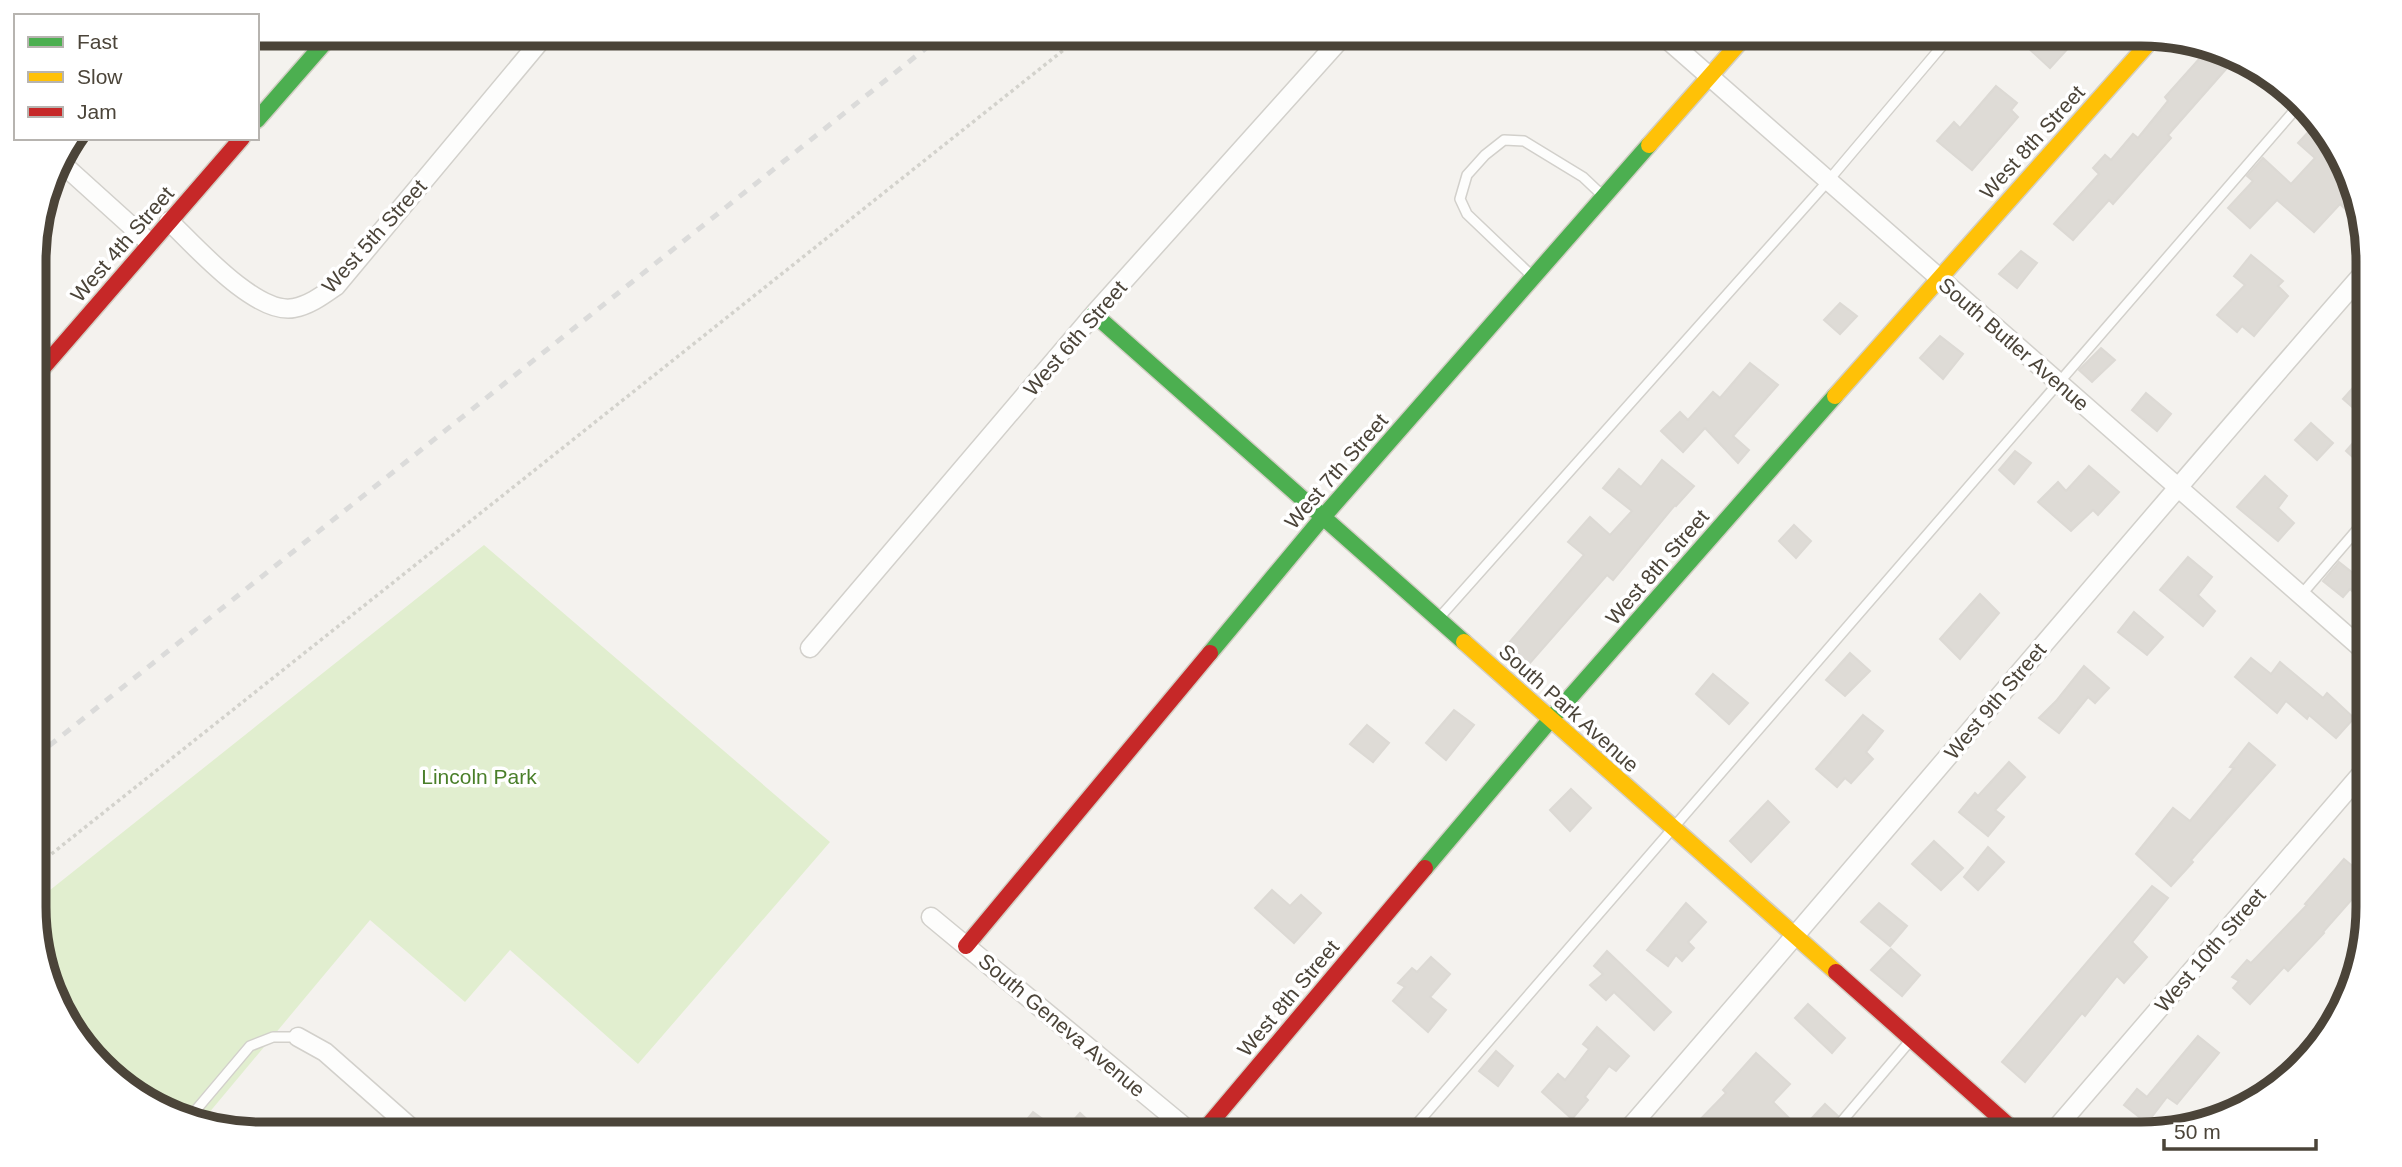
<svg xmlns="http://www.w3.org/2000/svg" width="2402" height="1167" font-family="Arial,sans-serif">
	<rect width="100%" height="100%" fill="#f4f2ee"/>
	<polygon fill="#e1eecf" points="484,545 830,842 638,1064 510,950 465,1002 370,920 203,1120 160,1110 80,1044 35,936 35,902"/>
	<g fill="#dedbd6" stroke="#dcd9d4" stroke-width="2">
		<polygon points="2038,33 2082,33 2050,68 2026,46"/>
		<polygon points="2208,49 2227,68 2168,135 2171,138 2113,204 2109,200 2073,240 2054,224 2099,174 2093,168 2105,155 2111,160 2133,134 2138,138 2168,101 2165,97"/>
		<polygon points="1996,86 2017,103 2011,110 2018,117 1972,170 1937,141 1954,122 1960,128"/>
		<polygon points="2312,128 2328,146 2321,152 2343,174 2366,229 2340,204 2314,232 2277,200 2250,228 2228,208 2253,181 2247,176 2263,158 2291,184 2315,158 2298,143"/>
		<polygon points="2021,251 2037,263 2017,288 1999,274"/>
		<polygon points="2251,255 2283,281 2278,286 2288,296 2254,336 2242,326 2237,332 2217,315 2245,285 2234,276"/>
		<polygon points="1840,303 1857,316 1840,334 1824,320"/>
		<polygon points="1940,336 1963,354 1943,379 1920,358"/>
		<polygon points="2101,348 2115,360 2092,382 2079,370"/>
		<polygon points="1750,363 1778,385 1733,436 1749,450 1738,463 1705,428 1683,452 1661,431 1680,412 1688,420 1713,392 1720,398"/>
		<polygon points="2359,381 2367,389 2367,420 2343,399"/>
		<polygon points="2146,393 2171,414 2157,431 2132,410"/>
		<polygon points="2311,423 2333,443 2317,460 2295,440"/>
		<polygon points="2367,427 2367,454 2368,471 2346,451"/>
		<polygon points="2015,451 2031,463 2014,484 1999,470"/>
		<polygon points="1662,460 1694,486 1676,506 1675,505 1613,580 1607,575 1529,664 1508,644 1584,555 1568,542 1590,517 1610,535 1632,511 1603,488 1619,469 1641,487"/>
		<polygon points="2089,466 2119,492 2098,515 2093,510 2071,531 2038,502 2058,482 2066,491"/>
		<polygon points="2265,476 2287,496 2278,508 2294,523 2278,541 2237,507"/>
		<polygon points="1794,525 1811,541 1796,558 1779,541"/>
		<polygon points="2188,557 2212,577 2198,595 2215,611 2203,626 2160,590"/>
		<polygon points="2339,562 2368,585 2368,606 2350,589 2343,597 2323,581"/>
		<polygon points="1980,594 1999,613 1960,659 1940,639"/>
		<polygon points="2134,612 2163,637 2147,655 2118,632"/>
		<polygon points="1850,653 1870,671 1845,696 1826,680"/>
		<polygon points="2251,658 2271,674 2280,662 2323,698 2327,693 2354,718 2336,738 2309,715 2307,719 2286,701 2277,713 2235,677"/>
		<polygon points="2084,666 2109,688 2095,703 2088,697 2059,733 2039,718 2056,701"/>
		<polygon points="1713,674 1748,703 1729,724 1696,694"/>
		<polygon points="1454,710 1474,725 1446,760 1426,743"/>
		<polygon points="1863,715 1883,731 1866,752 1873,759 1851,783 1845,778 1837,787 1816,769"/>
		<polygon points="1367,725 1389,743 1373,762 1350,744"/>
		<polygon points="2249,743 2275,765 2191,860 2193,862 2171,886 2136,854 2173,808 2190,821 2234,768 2230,767"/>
		<polygon points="2009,762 2025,777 1995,810 2004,817 1988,836 1959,812 1975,793 1978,796"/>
		<polygon points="1571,789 1591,808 1570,831 1550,810"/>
		<polygon points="1768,801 1789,822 1751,862 1730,841"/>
		<polygon points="1934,841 1963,868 1941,890 1912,864"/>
		<polygon points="1988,847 2004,862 1978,890 1964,877"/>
		<polygon points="2344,859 2369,880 2368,911 2353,898 2323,932 2324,933 2288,971 2284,967 2250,1004 2233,988 2239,981 2232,977 2247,960 2251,963 2307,905 2305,904"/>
		<polygon points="2152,886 2168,898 2132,942 2147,957 2124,983 2117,976 2085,1016 2082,1013 2025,1082 2002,1062"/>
		<polygon points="1272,890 1290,906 1301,895 1321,913 1294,943 1255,908"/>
		<polygon points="1686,903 1706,922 1688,942 1694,948 1682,961 1676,955 1668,966 1647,950"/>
		<polygon points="1879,903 1907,926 1890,946 1861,922"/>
		<polygon points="1891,949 1920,975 1902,996 1871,970"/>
		<polygon points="1607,951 1671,1012 1654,1030 1614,992 1606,1000 1590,985 1603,974 1594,966"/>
		<polygon points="1431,957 1450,974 1430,997 1446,1010 1428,1032 1393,1001 1405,987 1398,983 1412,968 1417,972"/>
		<polygon points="1808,1004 1845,1038 1832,1053 1795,1018"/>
		<polygon points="1597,1027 1629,1056 1616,1071 1609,1066 1585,1097 1588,1100 1572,1119 1542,1092 1558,1074 1565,1080 1589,1049 1583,1044"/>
		<polygon points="2198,1036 2219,1053 2177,1104 2167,1097 2147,1123 2124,1105 2137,1089 2147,1097"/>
		<polygon points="1496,1051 1513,1066 1498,1086 1479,1071"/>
		<polygon points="1756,1053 1790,1084 1773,1102 1794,1123 1785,1133 1687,1133 1726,1093 1723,1090"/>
		<polygon points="1825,1104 1838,1116 1821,1133 1798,1133"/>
		<polygon points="1033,1112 1062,1133 1080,1113 1103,1134 1015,1134"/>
	</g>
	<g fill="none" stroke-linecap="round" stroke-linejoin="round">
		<g stroke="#d2d0cb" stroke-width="12">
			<g id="lane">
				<polyline points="1532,276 1467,214 1460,199 1467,175 1485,155 1504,140 1524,141 1583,177 1602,195"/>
				<polyline points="2301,595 2368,517"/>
				<polyline points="1439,618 1828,181 1953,33"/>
				<polyline points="190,1117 250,1046 273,1037 298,1037"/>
				<polyline points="1409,1133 2300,104"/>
				<polyline points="1832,1133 1910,1041"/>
			</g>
		</g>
		<g stroke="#d2d0cb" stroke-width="21">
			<g id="street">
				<polyline points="1660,33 2368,654"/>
				<polyline points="57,159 150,243"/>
				<path d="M169 221C195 246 257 316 294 308 310 305 323 295 336 286L547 33"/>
				<polyline points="810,648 1094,314 1346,33"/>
				<polyline points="931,917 1193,1134"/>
				<polyline points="298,1037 325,1052 418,1134"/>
				<path d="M1625 1133C1874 846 2117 555 2367 269"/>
				<polyline points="2052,1133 2368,766"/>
			</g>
		</g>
		<g stroke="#d3cfc5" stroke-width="19">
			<g id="fast">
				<polyline points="257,120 333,33"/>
				<polyline points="1094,314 1464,642"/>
				<polyline points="1210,653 1323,517 1649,145"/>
				<polyline points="1425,868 1551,719 1835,396"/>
			</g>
		</g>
		<g stroke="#d3cfc5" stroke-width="19">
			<g id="slow">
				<polyline points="1649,145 1748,33"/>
				<polyline points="1835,396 2155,36"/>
				<polyline points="1464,642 1836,972"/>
			</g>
		</g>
		<g stroke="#d3cfc5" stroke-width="19">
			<g id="jam">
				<polyline points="34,378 242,138"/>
				<polyline points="966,946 1210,653"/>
				<polyline points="1836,972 2017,1133"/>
				<polyline points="1201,1134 1425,868"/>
			</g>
		</g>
		<polyline stroke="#d3d2cc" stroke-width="3.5" stroke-dasharray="3.5 3.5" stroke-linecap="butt" points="35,867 1085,33"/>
		<use href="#lane" stroke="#fdfdfc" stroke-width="9"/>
		<use href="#street" stroke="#fdfdfc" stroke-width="18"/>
		<use href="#fast" stroke="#4caf50" stroke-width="16"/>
		<use href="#slow" stroke="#ffc107" stroke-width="16"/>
		<use href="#jam" stroke="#c62828" stroke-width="16"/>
		<polyline stroke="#dbdbda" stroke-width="5" stroke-dasharray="9 9" stroke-linecap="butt" points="35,757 945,33"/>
	</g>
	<g text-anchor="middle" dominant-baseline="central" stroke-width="7" stroke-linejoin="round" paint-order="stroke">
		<g font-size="21" fill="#4b4439" stroke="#fff">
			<text transform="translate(2032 142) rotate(-48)">West 8th Street</text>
			<text transform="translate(374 236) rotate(-48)">West 5th Street</text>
			<text transform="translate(122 244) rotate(-49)">West 4th Street</text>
			<text transform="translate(1075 338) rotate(-49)">West 6th Street</text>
			<text transform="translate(2014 344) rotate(41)">South Butler Avenue</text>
			<text transform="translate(1336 471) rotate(-49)">West 7th Street</text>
			<text transform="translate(1657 567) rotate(-49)">West 8th Street</text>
			<text transform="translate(1995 701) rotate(-50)">West 9th Street</text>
			<text transform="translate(1569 708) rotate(42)">South Park Avenue</text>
			<text transform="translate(2210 950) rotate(-49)">West 10th Street</text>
			<text transform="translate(1288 998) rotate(-50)">West 8th Street</text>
			<text transform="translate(1062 1025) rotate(40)">South Geneva Avenue</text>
		</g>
		<g font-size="21" fill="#4a7f2a" stroke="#fff">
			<text x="479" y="776">Lincoln Park</text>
		</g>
	</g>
	<path d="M0 0H2402V1167H0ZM261 46H2141A215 215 0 0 1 2356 261V907A215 215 0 0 1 2141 1122H261A215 215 0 0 1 46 907V261A215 215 0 0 1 261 46Z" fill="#fff" fill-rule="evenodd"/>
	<path fill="none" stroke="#4b4439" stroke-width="9" d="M261 46H2141A215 215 0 0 1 2356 261V907A215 215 0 0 1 2141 1122H261A215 215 0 0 1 46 907V261A215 215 0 0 1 261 46Z"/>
	<rect x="14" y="14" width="245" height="126" fill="#ffffff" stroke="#b7b4b0" stroke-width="2"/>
	<rect x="28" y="37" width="35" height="10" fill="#4caf50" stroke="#b7b4b0" stroke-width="2"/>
	<text x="77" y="49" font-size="21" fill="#4b4439">Fast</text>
	<rect x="28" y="72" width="35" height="10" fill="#ffc107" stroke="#b7b4b0" stroke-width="2"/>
	<text x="77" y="84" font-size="21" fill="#4b4439">Slow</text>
	<rect x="28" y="107" width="35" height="10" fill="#c62828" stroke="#b7b4b0" stroke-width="2"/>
	<text x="77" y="119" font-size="21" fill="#4b4439">Jam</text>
	<path d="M2164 1139v10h152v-10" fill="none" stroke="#4b4439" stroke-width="3.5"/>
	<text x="2174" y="1139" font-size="21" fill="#4b4439" stroke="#ffffff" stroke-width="5" paint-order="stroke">50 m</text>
</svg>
